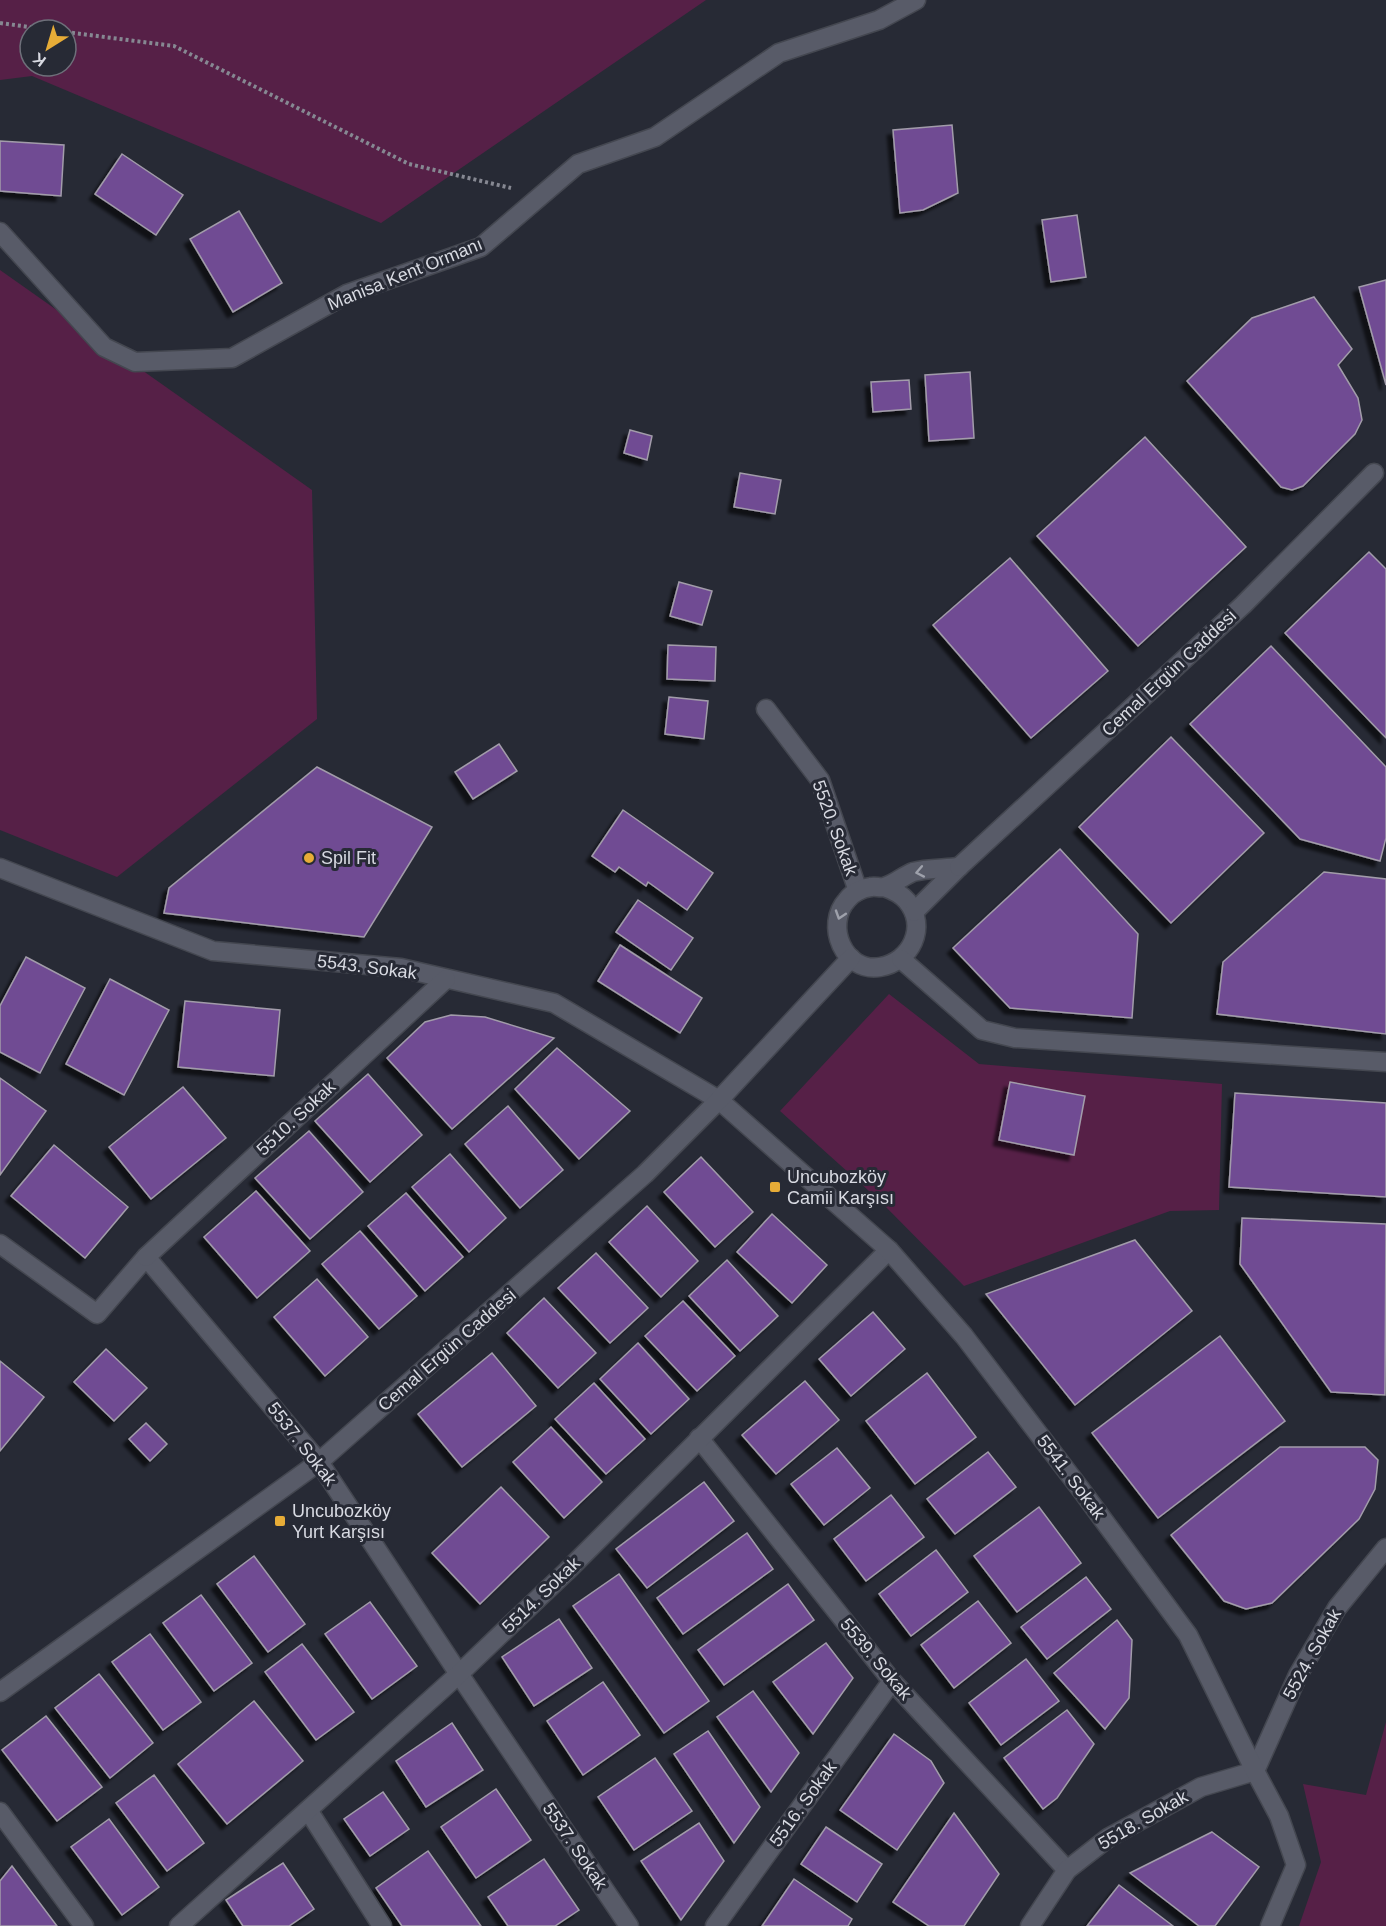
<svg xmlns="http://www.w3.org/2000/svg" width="1386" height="1926" font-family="Helvetica,sans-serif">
	<defs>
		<filter id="shadow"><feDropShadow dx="-5.5" dy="5.5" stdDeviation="1.5" flood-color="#0009"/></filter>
	</defs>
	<rect width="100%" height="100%" fill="#272a35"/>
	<g fill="#562047" fill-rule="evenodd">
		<path d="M0 0H706L381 223 32 76 0 80ZM30 30H66V66H30Z"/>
		<polygon points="0,270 312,490 317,719 117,877 0,830"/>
		<polygon points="889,994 979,1064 1222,1084 1219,1210 1170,1211 964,1286 879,1200 780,1111"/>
		<polygon points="1386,1722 1386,1926 1299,1926 1321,1862 1303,1784 1366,1795"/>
	</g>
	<g fill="#704b93" stroke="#a29caa" stroke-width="1.5" filter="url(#shadow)">
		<polygon points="952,125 958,193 923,210 900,213 893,130"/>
		<polygon points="0,141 64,145 61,196 0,191"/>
		<polygon points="122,154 183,195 156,235 95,194"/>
		<polygon points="239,211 282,283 233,312 190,239"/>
		<polygon points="1077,215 1086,277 1051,282 1042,220"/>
		<polygon points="1386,280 1386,385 1359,287"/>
		<polygon points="1314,297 1352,349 1338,365 1358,398 1362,420 1355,434 1303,486 1292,490 1281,487 1187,381 1252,318"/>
		<polygon points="970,372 974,438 929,441 925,375"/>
		<polygon points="909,380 911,409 873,412 871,382"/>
		<polygon points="630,430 652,436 647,460 624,453"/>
		<polygon points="1145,437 1246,547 1138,646 1037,536"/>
		<polygon points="740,473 781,480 775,514 734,507"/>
		<polygon points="1369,552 1386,569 1386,738 1285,633"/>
		<polygon points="1010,558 1108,671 1031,738 933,625"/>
		<polygon points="679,582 712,591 702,625 670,616"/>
		<polygon points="668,645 716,647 715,681 667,679"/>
		<polygon points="1271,646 1386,767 1386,838 1380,861 1300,839 1190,724"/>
		<polygon points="669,697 708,701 704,739 665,734"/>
		<polygon points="1171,737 1264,833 1171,923 1079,827"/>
		<polygon points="499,744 517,771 473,799 455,772"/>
		<polygon points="317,767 432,827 364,937 164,913 169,888"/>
		<polygon points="623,810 713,873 687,910 648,882 646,886 619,867 615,872 592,856"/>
		<polygon points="1060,849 1138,934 1132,1018 1010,1008 953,948"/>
		<polygon points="1324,872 1386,879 1386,1034 1217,1014 1223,962"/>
		<polygon points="638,900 693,938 671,970 616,932"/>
		<polygon points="620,945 702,998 680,1033 598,981"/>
		<polygon points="26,957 85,988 40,1073 0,1052 0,1006"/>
		<polygon points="110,979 169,1010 124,1095 66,1064"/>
		<polygon points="185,1001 280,1010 274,1076 178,1067"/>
		<polygon points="451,1015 485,1017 554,1038 452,1129 387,1058 425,1022"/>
		<polygon points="557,1048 630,1111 579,1159 515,1089"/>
		<polygon points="368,1074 422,1135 370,1182 315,1121"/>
		<polygon points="0,1078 46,1111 0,1175"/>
		<polygon points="1010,1082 1085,1096 1074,1155 999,1140"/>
		<polygon points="183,1087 226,1138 151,1199 109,1147"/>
		<polygon points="1235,1093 1386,1103 1386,1197 1229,1187"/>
		<polygon points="508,1106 563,1170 520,1208 465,1144"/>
		<polygon points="309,1131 363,1192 310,1239 255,1178"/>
		<polygon points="54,1145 128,1207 85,1258 11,1196"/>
		<polygon points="450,1154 506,1218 469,1252 412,1187"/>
		<polygon points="701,1157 753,1212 715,1247 664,1192"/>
		<polygon points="256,1191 310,1251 257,1298 204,1237"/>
		<polygon points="406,1193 463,1257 425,1291 368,1226"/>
		<polygon points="647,1206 698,1261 661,1297 609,1242"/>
		<polygon points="772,1214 827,1265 792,1303 737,1252"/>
		<polygon points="1242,1218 1386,1224 1385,1395 1331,1392 1240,1264"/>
		<polygon points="360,1231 417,1296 379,1329 322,1264"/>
		<polygon points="1135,1240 1192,1311 1075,1405 986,1294"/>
		<polygon points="596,1253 648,1308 610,1343 558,1288"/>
		<polygon points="727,1260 778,1316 740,1351 689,1296"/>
		<polygon points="317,1279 368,1337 325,1376 274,1317"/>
		<polygon points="544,1298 596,1353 558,1388 507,1333"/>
		<polygon points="683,1301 735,1356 697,1391 645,1336"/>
		<polygon points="873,1312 905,1349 851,1396 819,1359"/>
		<polygon points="1220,1336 1285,1421 1158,1518 1092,1433"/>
		<polygon points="638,1343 689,1399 651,1434 600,1379"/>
		<polygon points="106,1349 147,1388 114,1421 74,1382"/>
		<polygon points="492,1353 536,1406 462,1467 418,1414"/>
		<polygon points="0,1361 44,1397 0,1451"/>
		<polygon points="927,1373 976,1437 915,1484 866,1421"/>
		<polygon points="805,1381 839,1420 776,1474 742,1435"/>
		<polygon points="594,1383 645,1439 606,1474 555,1419"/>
		<polygon points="146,1423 167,1444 150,1461 129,1439"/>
		<polygon points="551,1427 602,1482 564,1518 513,1462"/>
		<polygon points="1280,1447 1365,1447 1378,1460 1375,1489 1359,1519 1272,1603 1246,1609 1224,1601 1171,1535"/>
		<polygon points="837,1448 870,1488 824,1525 791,1484"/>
		<polygon points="988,1452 1016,1487 955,1534 927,1499"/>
		<polygon points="704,1482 734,1521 647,1588 616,1549"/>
		<polygon points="501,1487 549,1537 480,1604 432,1553"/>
		<polygon points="891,1495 924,1537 866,1581 834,1539"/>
		<polygon points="1039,1507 1081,1563 1017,1612 974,1556"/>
		<polygon points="747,1533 773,1569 683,1634 657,1598"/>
		<polygon points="936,1550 968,1592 911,1636 879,1594"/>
		<polygon points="254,1556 305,1624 268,1652 217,1584"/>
		<polygon points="619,1574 709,1701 664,1733 573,1606"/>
		<polygon points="1086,1577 1111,1609 1047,1659 1021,1627"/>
		<polygon points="788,1584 814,1620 724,1685 698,1650"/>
		<polygon points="201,1595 252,1663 214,1691 163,1623"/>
		<polygon points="978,1601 1011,1643 954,1688 921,1645"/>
		<polygon points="370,1602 417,1666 372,1699 325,1634"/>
		<polygon points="559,1619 592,1668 534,1706 502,1657"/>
		<polygon points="1117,1620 1132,1640 1129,1698 1105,1729 1054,1673"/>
		<polygon points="150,1634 201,1702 163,1730 112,1662"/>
		<polygon points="826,1643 853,1678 813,1734 773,1682"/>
		<polygon points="302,1644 354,1712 316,1740 265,1672"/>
		<polygon points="1026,1659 1059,1701 1001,1745 969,1703"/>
		<polygon points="99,1674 153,1743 110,1778 55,1708"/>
		<polygon points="603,1682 640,1735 583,1775 547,1721"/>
		<polygon points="753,1691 799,1753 771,1792 717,1717"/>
		<polygon points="254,1701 303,1761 227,1824 178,1764"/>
		<polygon points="1067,1710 1094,1744 1057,1798 1043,1809 1004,1758"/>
		<polygon points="46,1716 102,1787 57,1821 2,1750"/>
		<polygon points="452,1723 483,1770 426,1807 396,1761"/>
		<polygon points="708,1731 760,1807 734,1843 674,1754"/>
		<polygon points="894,1734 931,1761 944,1783 897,1850 840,1810"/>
		<polygon points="655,1758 692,1811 634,1850 598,1797"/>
		<polygon points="154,1775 204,1843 167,1871 116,1803"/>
		<polygon points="496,1789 531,1840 476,1878 441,1827"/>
		<polygon points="383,1792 409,1829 370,1856 344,1819"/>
		<polygon points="954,1813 999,1874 964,1926 929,1926 893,1902"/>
		<polygon points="109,1819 159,1887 122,1915 71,1847"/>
		<polygon points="699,1823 724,1861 681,1920 641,1861"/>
		<polygon points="826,1827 882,1864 857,1902 801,1864"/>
		<polygon points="1212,1832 1259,1867 1215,1926 1199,1926 1130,1873"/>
		<polygon points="428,1851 481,1926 402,1926 376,1888"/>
		<polygon points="544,1859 579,1910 555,1926 508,1926 488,1897"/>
		<polygon points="283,1863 314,1909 289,1926 243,1926 226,1900"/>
		<polygon points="12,1866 57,1926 0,1926 0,1881"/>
		<polygon points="794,1879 852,1919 848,1926 762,1926"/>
		<polygon points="1119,1885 1173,1926 1087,1926"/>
	</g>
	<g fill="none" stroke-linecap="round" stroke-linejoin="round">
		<g stroke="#444750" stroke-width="21">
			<g id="minor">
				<polyline points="0,232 104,347 135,362 232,358 347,294 481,247 578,164 655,137 779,53 879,20 916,0"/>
				<polyline points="766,709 820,780 858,891"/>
				<polyline points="0,868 213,951 401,968 554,1003 719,1100"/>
				<path d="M884 887C893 890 901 894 907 901 928 927 911 962 880 967 844 973 824 925 847 900 852 893 862 888 871 887 875 886 880 888 884 887 895 884 903 876 913 872 927 868 945 869 959 867"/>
				<polyline points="914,912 959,867"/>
				<polyline points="901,959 982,1030 1015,1038 1386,1062"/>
				<polyline points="0,1244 97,1314 146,1257 319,1462 459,1674 629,1926"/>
				<polyline points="146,1257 446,979"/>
				<polyline points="699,1438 892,1681 1067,1870"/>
				<polyline points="308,1810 382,1926"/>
				<polyline points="0,1812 84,1926"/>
				<polyline points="179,1926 459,1674 567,1571 889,1250"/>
				<polyline points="715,1926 892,1681"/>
				<polyline points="1030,1926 1067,1870 1108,1838 1201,1787 1255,1771 1298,1675 1337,1608 1386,1548"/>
			</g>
		</g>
		<g stroke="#444750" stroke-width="21">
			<g id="tertiary">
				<polyline points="959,867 1243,605 1374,473"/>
				<polyline points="719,1100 889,1250 964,1336 1082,1491 1188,1635 1255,1771 1279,1816 1296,1865 1270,1926"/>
				<polyline points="0,1692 319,1462 645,1174 719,1100 851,958"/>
			</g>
		</g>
		<g stroke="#868892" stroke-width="4" stroke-dasharray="3 3" stroke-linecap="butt">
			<polyline points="0,23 51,30"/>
			<polyline points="66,32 174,46 409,164 511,188"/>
		</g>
		<use href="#minor" stroke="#585b68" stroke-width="18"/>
		<use href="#tertiary" stroke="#585b68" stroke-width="18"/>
	</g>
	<defs><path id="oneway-chevron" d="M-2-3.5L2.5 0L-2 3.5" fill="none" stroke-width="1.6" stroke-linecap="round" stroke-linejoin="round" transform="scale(1.5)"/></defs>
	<g stroke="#9ea1ab">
		<use href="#oneway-chevron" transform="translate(920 872) rotate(169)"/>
		<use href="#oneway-chevron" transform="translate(840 915) rotate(108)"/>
	</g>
	<g fill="#e7ac37" stroke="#272a35" stroke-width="2">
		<circle cx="309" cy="858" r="6"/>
		<rect x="769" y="1181" width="12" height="12" rx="3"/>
		<rect x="274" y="1515" width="12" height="12" rx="3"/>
	</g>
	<g text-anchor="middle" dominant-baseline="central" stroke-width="6" stroke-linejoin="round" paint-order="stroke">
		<g font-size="18" fill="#d8dae2" stroke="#272a35">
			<text transform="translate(405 274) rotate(-22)">Manisa Kent Ormanı</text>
			<text transform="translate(1169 673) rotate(-43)">Cemal Ergün Caddesi</text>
			<text transform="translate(835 828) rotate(70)">5520. Sokak</text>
			<text transform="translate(367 967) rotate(7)">5543. Sokak</text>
			<text transform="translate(296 1118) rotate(-43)">5510. Sokak</text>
			<text transform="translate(447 1350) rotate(-41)">Cemal Ergün Caddesi</text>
			<text transform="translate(302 1444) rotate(52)">5537. Sokak</text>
			<text transform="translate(1071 1477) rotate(53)">5541. Sokak</text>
			<text transform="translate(541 1595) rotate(-44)">5514. Sokak</text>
			<text transform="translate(1312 1654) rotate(-61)">5524. Sokak</text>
			<text transform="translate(876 1659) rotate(50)">5539. Sokak</text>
			<text transform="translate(803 1804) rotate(-54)">5516. Sokak</text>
			<text transform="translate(1143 1820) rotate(-30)">5518. Sokak</text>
			<text transform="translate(575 1846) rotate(56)">5537. Sokak</text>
		</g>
		<g font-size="18" fill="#d8dae2" stroke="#272a35" text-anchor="start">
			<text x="321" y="858">Spil Fit</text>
			<text x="787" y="1177">Uncubozköy<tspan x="787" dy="21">Camii Karşısı</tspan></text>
			<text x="292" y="1511">Uncubozköy<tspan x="292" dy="21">Yurt Karşısı</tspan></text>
		</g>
	</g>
	<g transform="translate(48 48) rotate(217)"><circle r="28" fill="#272a35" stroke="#6e707a" stroke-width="1.5"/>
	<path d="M0-4.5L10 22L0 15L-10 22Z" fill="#e7ac37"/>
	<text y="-9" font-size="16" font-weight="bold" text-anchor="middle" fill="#d8dae2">K</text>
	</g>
</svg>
